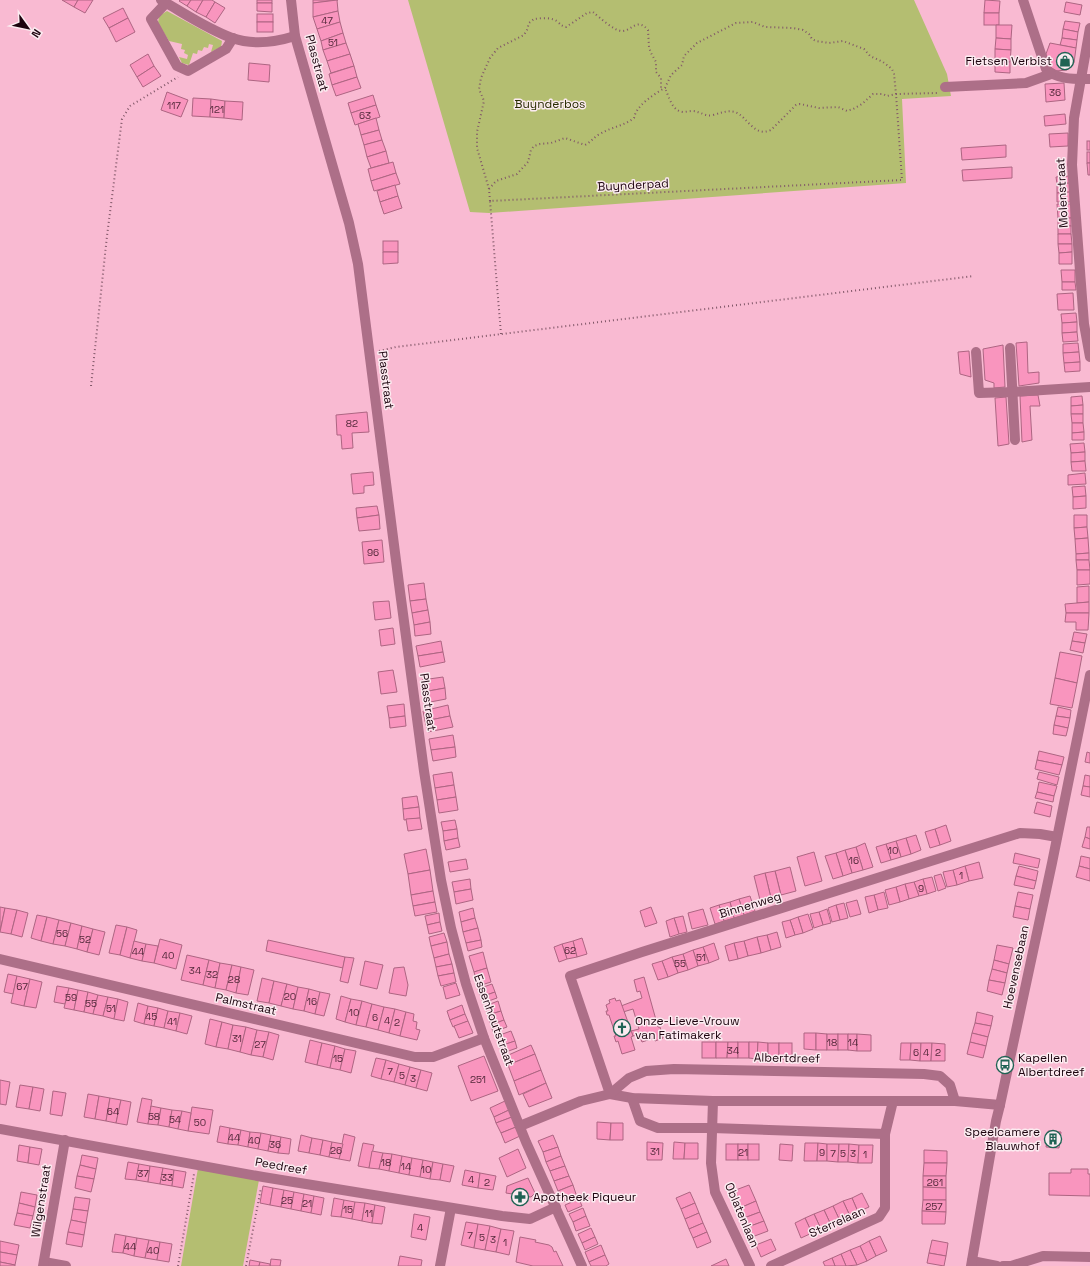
<svg xmlns="http://www.w3.org/2000/svg" width="1090" height="1266" font-family="'Space Grotesk',sans-serif">
	<rect width="100%" height="100%" fill="#f9bad2"/>
	<g fill="#b4be71">
		<polygon points="408,0 914,0 947,74 951,96 902,99 906,183 489,213 470,212"/>
		<polygon points="167,11 222,41 221,47 211,52 213,45 209,44 208,48 204,47 202,51 198,50 197,54 193,53 189,65 182,63 179,57 187,59 188,55 184,53 185,50 181,49 182,44 169,41 158,23 159,16"/>
		<polygon points="198,1168 259,1180 243,1266 181,1266"/>
	</g>
	<g fill="#f995be" stroke="#ad6582">
		<polygon points="62,0 78,0 74,7"/>
		<polygon points="78,0 93,0 85,13 74,7"/>
		<polygon points="180,0 191,0 187,6 179,1"/>
		<polygon points="191,0 203,0 196,12 187,6"/>
		<polygon points="203,0 212,0 215,2 206,17 196,12"/>
		<rect x="257" y="0" width="15" height="3"/>
		<polygon points="313,0 338,0 313,3"/>
		<polygon points="337,0 338,11 313,17 313,3"/>
		<polygon points="985,0 1000,1 999,13 984,13"/>
		<polygon points="215,2 225,8 215,23 206,17"/>
		<polygon points="1066,2 1082,5 1080,15 1064,12"/>
		<polygon points="257,3 272,3 272,12 257,11"/>
		<polygon points="123,8 128,18 109,28 103,18"/>
		<polygon points="338,11 340,22 317,29 313,17"/>
		<rect x="984" y="13" width="15" height="12"/>
		<rect x="257" y="14" width="16" height="8"/>
		<polygon points="128,18 135,32 116,42 109,28"/>
		<polygon points="1065,21 1080,23 1078,32 1063,29"/>
		<rect x="257" y="22" width="16" height="10"/>
		<polygon points="340,22 343,33 321,41 317,29"/>
		<polygon points="996,25 1012,25 1011,39 996,38"/>
		<polygon points="1063,29 1078,32 1077,40 1062,38"/>
		<polygon points="343,33 346,43 323,50 321,41"/>
		<polygon points="996,38 1011,39 1011,50 995,49"/>
		<polygon points="1062,38 1077,40 1076,48 1060,45"/>
		<polygon points="346,43 350,54 327,61 323,50"/>
		<polygon points="1050,43 1076,48 1074,63 1067,70 1056,71 1050,67 1046,54"/>
		<polygon points="995,49 1011,50 1010,62 995,62"/>
		<polygon points="148,54 154,66 137,77 130,65"/>
		<polygon points="350,54 354,66 331,73 327,61"/>
		<polygon points="995,62 1010,62 1010,73 995,72"/>
		<polygon points="249,63 270,65 269,82 248,80"/>
		<polygon points="154,66 161,76 143,87 137,77"/>
		<polygon points="354,66 357,77 332,85 329,74"/>
		<polygon points="357,77 361,88 336,96 332,85"/>
		<polygon points="1064,83 1065,100 1046,102 1045,84"/>
		<polygon points="167,92 188,100 181,117 161,110"/>
		<polygon points="373,95 376,105 351,113 348,103"/>
		<polygon points="193,98 211,99 210,117 192,116"/>
		<polygon points="211,99 225,101 224,118 210,117"/>
		<polygon points="225,101 243,102 242,120 224,118"/>
		<polygon points="376,105 380,117 355,125 351,113"/>
		<polygon points="1065,114 1066,124 1045,126 1044,116"/>
		<polygon points="376,118 379,130 361,135 358,124"/>
		<polygon points="379,130 382,140 364,145 361,135"/>
		<polygon points="1068,133 1068,146 1050,147 1049,134"/>
		<polygon points="382,140 386,151 367,157 364,145"/>
		<rect x="1087" y="141" width="3" height="9"/>
		<polygon points="1006,145 1006,157 962,160 961,148"/>
		<polygon points="386,151 389,163 371,168 367,157"/>
		<rect x="1087" y="152" width="3" height="11"/>
		<polygon points="393,162 396,173 371,181 368,169"/>
		<polygon points="1087,163 1090,163 1090,175 1088,175"/>
		<polygon points="1012,167 1012,178 963,181 962,170"/>
		<polygon points="396,173 400,184 374,191 371,181"/>
		<polygon points="1069,176 1070,183 1057,184 1056,177"/>
		<polygon points="1070,183 1070,192 1057,193 1057,184"/>
		<polygon points="395,185 398,196 380,202 377,191"/>
		<polygon points="1070,192 1070,202 1057,202 1057,193"/>
		<polygon points="398,196 402,208 384,214 380,202"/>
		<polygon points="1057,204 1071,204 1071,218 1058,218"/>
		<rect x="1058" y="218" width="13" height="8"/>
		<rect x="1058" y="226" width="13" height="8"/>
		<polygon points="1058,234 1071,234 1072,244 1058,244"/>
		<rect x="383" y="241" width="15" height="11"/>
		<polygon points="1058,244 1072,244 1072,252 1059,253"/>
		<polygon points="383,252 398,252 398,263 383,264"/>
		<polygon points="1072,252 1072,264 1059,264 1059,253"/>
		<polygon points="1061,270 1075,270 1075,282 1062,282"/>
		<polygon points="1062,282 1075,282 1076,290 1062,290"/>
		<polygon points="1073,293 1074,310 1058,310 1057,294"/>
		<polygon points="1076,313 1077,322 1062,323 1061,314"/>
		<polygon points="1077,322 1077,332 1062,333 1062,323"/>
		<polygon points="1077,332 1078,341 1063,342 1062,333"/>
		<polygon points="1027,342 1028,373 1039,372 1039,383 1019,386 1016,343"/>
		<polygon points="1078,343 1079,352 1063,353 1063,344"/>
		<polygon points="1003,345 1005,387 994,388 994,383 985,380 983,349"/>
		<polygon points="969,351 971,377 960,374 958,352"/>
		<polygon points="1079,352 1080,362 1064,363 1063,353"/>
		<polygon points="1080,362 1080,371 1065,372 1064,363"/>
		<polygon points="1038,395 1040,406 1030,406 1032,440 1022,442 1020,396"/>
		<polygon points="1082,396 1083,405 1071,406 1071,397"/>
		<polygon points="1006,397 1009,444 998,446 995,398"/>
		<polygon points="1083,405 1083,414 1071,414 1071,406"/>
		<polygon points="367,412 369,432 352,433 353,448 342,449 341,435 337,435 336,415"/>
		<polygon points="1071,414 1083,414 1083,423 1072,423"/>
		<polygon points="1072,423 1083,423 1084,432 1072,433"/>
		<polygon points="1084,432 1084,440 1072,440 1072,433"/>
		<polygon points="1084,443 1085,452 1071,453 1070,444"/>
		<polygon points="1085,452 1085,461 1071,462 1071,453"/>
		<polygon points="1085,461 1086,471 1072,471 1071,462"/>
		<polygon points="373,472 374,485 364,486 364,493 353,494 351,474"/>
		<polygon points="1085,473 1086,484 1068,485 1068,475"/>
		<polygon points="1085,486 1086,496 1073,497 1072,487"/>
		<polygon points="1086,496 1086,508 1073,509 1073,497"/>
		<polygon points="377,506 379,515 357,518 356,508"/>
		<polygon points="379,515 380,529 359,531 357,518"/>
		<polygon points="1074,515 1087,515 1087,527 1074,528"/>
		<polygon points="1087,527 1088,538 1075,539 1074,528"/>
		<polygon points="1088,538 1089,553 1076,554 1075,539"/>
		<polygon points="382,540 384,562 364,564 362,542"/>
		<polygon points="1089,553 1089,560 1076,560 1076,554"/>
		<polygon points="1076,560 1089,560 1090,570 1077,570"/>
		<polygon points="1077,570 1090,570 1090,584 1077,585"/>
		<polygon points="424,583 426,599 410,601 408,585"/>
		<polygon points="1089,586 1089,602 1077,603 1077,587"/>
		<polygon points="426,599 428,610 412,613 410,601"/>
		<polygon points="389,601 391,618 375,620 373,602"/>
		<polygon points="1089,602 1089,613 1066,613 1065,604"/>
		<polygon points="428,610 430,622 414,625 412,613"/>
		<polygon points="1066,613 1089,613 1088,630 1076,630 1076,622 1065,622"/>
		<polygon points="430,622 431,634 415,636 414,625"/>
		<polygon points="393,628 395,644 381,646 379,630"/>
		<polygon points="1074,632 1087,634 1085,643 1072,641"/>
		<polygon points="441,641 443,652 418,656 416,646"/>
		<polygon points="1072,641 1085,643 1083,653 1070,650"/>
		<polygon points="443,652 445,662 420,667 418,656"/>
		<polygon points="1060,652 1082,656 1077,683 1055,678"/>
		<polygon points="393,670 397,692 381,694 378,672"/>
		<polygon points="443,677 445,688 423,692 422,680"/>
		<polygon points="1055,678 1077,683 1072,708 1050,704"/>
		<polygon points="445,688 446,699 425,703 423,692"/>
		<polygon points="404,704 405,716 389,718 387,706"/>
		<polygon points="448,705 450,716 425,721 423,711"/>
		<polygon points="1058,707 1071,710 1070,718 1056,716"/>
		<polygon points="405,716 406,726 390,728 389,718"/>
		<polygon points="450,716 453,727 428,732 425,721"/>
		<polygon points="1056,716 1070,718 1068,728 1054,725"/>
		<polygon points="1054,725 1068,728 1066,736 1053,734"/>
		<polygon points="453,735 455,747 431,750 429,739"/>
		<polygon points="455,747 456,757 433,761 431,750"/>
		<polygon points="1039,751 1064,757 1062,765 1037,760"/>
		<polygon points="1087,752 1090,753 1090,763 1085,762"/>
		<polygon points="1037,760 1062,765 1059,775 1035,769"/>
		<polygon points="452,772 454,785 435,788 433,775"/>
		<polygon points="1039,772 1059,777 1057,785 1037,779"/>
		<polygon points="1085,775 1090,776 1090,787 1083,786"/>
		<polygon points="1039,782 1057,786 1054,796 1037,792"/>
		<polygon points="454,785 456,797 437,800 435,788"/>
		<polygon points="1083,786 1090,787 1090,797 1081,795"/>
		<polygon points="1037,792 1054,796 1053,802 1035,798"/>
		<polygon points="417,796 419,807 403,809 402,798"/>
		<polygon points="456,797 458,810 439,813 437,800"/>
		<polygon points="1037,802 1052,806 1050,817 1034,813"/>
		<polygon points="419,807 420,818 404,820 403,809"/>
		<polygon points="420,818 422,829 408,831 406,819"/>
		<polygon points="455,820 457,829 443,831 441,822"/>
		<polygon points="946,825 951,841 940,845 935,829"/>
		<polygon points="1087,827 1090,827 1090,839 1085,837"/>
		<polygon points="457,829 458,838 444,841 443,831"/>
		<polygon points="935,829 940,845 930,848 925,832"/>
		<polygon points="916,835 921,850 911,854 906,838"/>
		<polygon points="1085,837 1090,839 1090,849 1082,847"/>
		<polygon points="458,838 460,847 446,850 444,841"/>
		<polygon points="906,838 911,854 901,857 896,841"/>
		<polygon points="896,841 901,857 891,860 886,844"/>
		<polygon points="865,843 873,867 863,870 856,847"/>
		<polygon points="886,844 891,860 881,863 876,847"/>
		<polygon points="856,847 863,870 852,873 845,850"/>
		<polygon points="426,849 430,870 408,874 404,854"/>
		<polygon points="845,850 852,873 843,876 836,853"/>
		<polygon points="814,852 822,881 805,886 797,857"/>
		<polygon points="836,853 843,876 833,879 825,856"/>
		<polygon points="1015,853 1040,859 1038,868 1013,863"/>
		<polygon points="1081,856 1090,858 1090,869 1079,866"/>
		<polygon points="466,859 468,869 450,872 448,862"/>
		<polygon points="979,862 983,878 969,881 965,866"/>
		<polygon points="965,866 969,881 957,885 953,870"/>
		<polygon points="1019,866 1038,871 1036,881 1016,876"/>
		<polygon points="1079,866 1090,869 1090,881 1076,877"/>
		<polygon points="790,867 796,891 781,895 775,871"/>
		<polygon points="430,870 433,891 411,895 408,874"/>
		<polygon points="953,870 957,885 947,887 943,872"/>
		<polygon points="775,871 781,895 771,898 765,873"/>
		<polygon points="765,873 771,898 760,900 754,876"/>
		<polygon points="941,874 946,888 938,891 934,876"/>
		<polygon points="1016,876 1036,881 1034,889 1014,885"/>
		<polygon points="932,877 936,891 927,894 923,879"/>
		<polygon points="470,879 471,889 454,892 452,882"/>
		<polygon points="923,879 927,894 919,896 914,882"/>
		<polygon points="914,882 919,896 909,899 905,884"/>
		<polygon points="905,884 909,899 900,902 896,887"/>
		<polygon points="896,887 900,902 889,905 885,890"/>
		<polygon points="471,889 473,900 456,904 454,892"/>
		<polygon points="433,891 435,902 413,906 411,895"/>
		<polygon points="884,892 888,908 878,910 874,895"/>
		<polygon points="1018,892 1033,895 1030,909 1015,906"/>
		<polygon points="874,895 878,910 869,913 865,897"/>
		<polygon points="750,896 755,911 744,915 739,899"/>
		<polygon points="739,899 744,915 734,918 730,902"/>
		<polygon points="857,900 861,914 850,917 846,903"/>
		<polygon points="435,902 437,912 415,916 413,906"/>
		<polygon points="730,902 734,918 724,921 719,905"/>
		<polygon points="844,903 848,918 840,920 836,905"/>
		<polygon points="719,905 724,921 715,924 710,908"/>
		<polygon points="836,905 840,920 832,922 828,908"/>
		<polygon points="1015,906 1030,909 1028,920 1013,917"/>
		<polygon points="0,907 5,908 0,931"/>
		<polygon points="651,907 657,923 645,927 640,911"/>
		<polygon points="5,908 17,910 11,934 0,932"/>
		<polygon points="473,908 475,918 461,922 459,912"/>
		<polygon points="703,909 708,925 692,929 688,913"/>
		<polygon points="827,909 831,923 823,925 819,912"/>
		<polygon points="17,910 28,913 22,937 11,934"/>
		<polygon points="819,912 823,925 814,928 810,914"/>
		<polygon points="439,913 440,922 427,925 425,916"/>
		<polygon points="808,914 813,929 803,933 798,917"/>
		<polygon points="37,915 47,917 41,941 31,938"/>
		<polygon points="683,916 687,932 679,934 674,918"/>
		<polygon points="47,917 59,920 53,944 41,941"/>
		<polygon points="798,917 803,933 795,935 790,920"/>
		<polygon points="475,918 478,928 463,932 461,922"/>
		<polygon points="674,918 679,934 670,937 666,921"/>
		<polygon points="59,920 71,923 65,946 53,944"/>
		<polygon points="790,920 795,935 786,938 782,922"/>
		<polygon points="440,922 442,931 429,934 427,925"/>
		<polygon points="71,923 82,926 77,949 65,946"/>
		<polygon points="116,925 127,927 120,955 109,953"/>
		<polygon points="82,926 93,929 87,952 77,949"/>
		<polygon points="127,927 137,930 130,958 120,955"/>
		<polygon points="478,928 481,940 466,943 463,932"/>
		<polygon points="93,929 105,932 99,955 87,952"/>
		<polygon points="777,932 781,947 771,950 767,935"/>
		<polygon points="444,933 447,942 431,946 429,937"/>
		<polygon points="767,935 771,950 761,953 757,937"/>
		<polygon points="757,937 761,953 748,956 744,941"/>
		<polygon points="582,938 587,954 577,957 573,941"/>
		<polygon points="160,939 182,945 176,969 154,963"/>
		<polygon points="268,940 345,957 343,968 266,951"/>
		<polygon points="481,940 482,947 468,951 466,943"/>
		<polygon points="134,941 146,944 142,961 130,958"/>
		<polygon points="573,941 577,957 567,959 562,944"/>
		<polygon points="744,941 748,956 738,959 734,943"/>
		<polygon points="447,942 449,954 434,958 431,946"/>
		<polygon points="714,943 719,959 709,963 703,947"/>
		<polygon points="734,943 738,959 729,961 725,946"/>
		<polygon points="146,944 158,946 154,963 142,961"/>
		<polygon points="562,944 567,959 559,962 554,947"/>
		<polygon points="997,945 1013,948 1009,964 994,960"/>
		<polygon points="703,947 709,963 698,966 693,950"/>
		<polygon points="693,950 698,966 688,970 683,954"/>
		<polygon points="483,952 487,968 474,972 469,956"/>
		<polygon points="449,954 452,964 436,967 434,958"/>
		<polygon points="683,954 688,970 678,973 672,957"/>
		<polygon points="187,955 209,960 203,985 181,980"/>
		<polygon points="345,957 354,958 348,983 340,981"/>
		<polygon points="672,957 678,973 668,977 662,961"/>
		<polygon points="209,960 220,963 215,988 203,985"/>
		<polygon points="994,960 1009,964 1007,973 992,969"/>
		<polygon points="365,961 383,965 377,989 360,985"/>
		<polygon points="662,961 668,977 658,980 652,964"/>
		<polygon points="220,963 232,965 226,990 215,988"/>
		<polygon points="452,964 454,973 438,976 436,967"/>
		<polygon points="232,965 241,967 236,993 226,990"/>
		<polygon points="241,967 254,970 248,995 236,993"/>
		<polygon points="404,967 408,985 406,996 389,993 394,968"/>
		<polygon points="487,968 491,982 478,986 474,972"/>
		<polygon points="992,969 1007,973 1005,983 989,980"/>
		<polygon points="454,973 456,982 441,986 438,976"/>
		<polygon points="8,974 17,976 13,994 4,992"/>
		<polygon points="17,976 30,979 24,1006 11,1003"/>
		<polygon points="644,977 658,1027 660,1027 663,1038 655,1041 654,1038 642,1042 640,1037 641,1036 641,1034 633,1036 631,1031 639,1029 633,1009 623,1012 621,1006 642,998 640,991 637,992 634,980"/>
		<polygon points="262,978 274,981 269,1003 257,1001"/>
		<polygon points="30,979 42,982 36,1008 24,1006"/>
		<polygon points="989,980 1005,983 1002,995 987,991"/>
		<polygon points="274,981 287,984 281,1006 269,1003"/>
		<polygon points="456,983 460,995 446,999 443,987"/>
		<polygon points="287,984 298,987 293,1009 281,1006"/>
		<polygon points="492,984 495,992 481,997 478,989"/>
		<polygon points="57,986 69,988 65,1004 54,1002"/>
		<polygon points="298,987 309,989 304,1011 293,1009"/>
		<polygon points="69,988 78,990 74,1010 64,1008"/>
		<polygon points="309,989 320,992 315,1014 304,1011"/>
		<polygon points="78,990 88,992 84,1012 74,1010"/>
		<polygon points="88,992 98,995 93,1014 84,1012"/>
		<polygon points="320,992 330,994 324,1016 315,1014"/>
		<polygon points="495,992 497,998 483,1003 481,997"/>
		<polygon points="98,995 108,997 103,1016 93,1014"/>
		<polygon points="341,996 351,999 345,1022 336,1019"/>
		<polygon points="108,997 118,999 114,1019 103,1016"/>
		<polygon points="615,998 616,1001 620,1000 633,1036 631,1037 635,1050 622,1054 618,1041 616,1042 614,1036 616,1036 609,1015 607,1015 606,1011 608,1011 606,1005 610,1003 609,1000"/>
		<polygon points="118,999 128,1002 124,1021 114,1019"/>
		<polygon points="351,999 362,1001 356,1025 345,1022"/>
		<polygon points="362,1001 372,1004 366,1027 356,1025"/>
		<polygon points="498,1001 501,1011 488,1015 485,1006"/>
		<polygon points="138,1003 148,1006 144,1024 134,1021"/>
		<polygon points="372,1004 384,1007 378,1030 366,1027"/>
		<polygon points="462,1005 465,1014 450,1020 447,1011"/>
		<polygon points="148,1006 158,1008 154,1026 144,1024"/>
		<polygon points="384,1007 395,1009 389,1033 378,1030"/>
		<polygon points="158,1008 168,1011 164,1028 154,1026"/>
		<polygon points="395,1009 406,1012 400,1036 389,1033"/>
		<polygon points="168,1011 180,1013 176,1031 164,1028"/>
		<polygon points="501,1011 504,1020 491,1025 488,1015"/>
		<polygon points="406,1012 414,1014 413,1021 417,1022 416,1029 420,1030 417,1040 400,1036"/>
		<polygon points="977,1012 993,1016 991,1026 975,1023"/>
		<polygon points="180,1013 192,1016 187,1034 176,1031"/>
		<polygon points="465,1014 468,1021 453,1027 450,1020"/>
		<polygon points="210,1019 222,1022 216,1047 205,1044"/>
		<polygon points="504,1020 507,1027 493,1032 491,1025"/>
		<polygon points="468,1021 473,1033 459,1038 454,1026"/>
		<polygon points="222,1022 233,1025 228,1049 216,1047"/>
		<polygon points="975,1023 991,1026 988,1037 972,1033"/>
		<polygon points="233,1025 246,1027 240,1052 228,1049"/>
		<polygon points="246,1027 257,1030 251,1055 240,1052"/>
		<polygon points="257,1030 269,1032 263,1057 251,1055"/>
		<polygon points="511,1031 515,1041 500,1046 497,1036"/>
		<polygon points="269,1032 279,1035 273,1060 263,1057"/>
		<polygon points="804,1033 816,1033 816,1050 804,1049"/>
		<polygon points="816,1033 827,1034 827,1050 816,1050"/>
		<polygon points="972,1033 988,1037 986,1046 970,1042"/>
		<rect x="827" y="1034" width="11" height="16"/>
		<rect x="838" y="1034" width="10" height="16"/>
		<polygon points="848,1034 857,1034 857,1051 848,1050"/>
		<polygon points="857,1034 871,1035 871,1051 857,1051"/>
		<polygon points="310,1040 322,1043 317,1065 305,1062"/>
		<polygon points="515,1041 517,1048 503,1053 500,1046"/>
		<rect x="702" y="1042" width="14" height="16"/>
		<polygon points="716,1042 728,1042 727,1058 716,1058"/>
		<polygon points="728,1042 738,1042 738,1058 727,1058"/>
		<rect x="738" y="1042" width="11" height="16"/>
		<polygon points="749,1042 758,1042 757,1059 749,1058"/>
		<polygon points="758,1042 768,1043 768,1059 757,1059"/>
		<polygon points="970,1042 986,1046 983,1058 967,1054"/>
		<polygon points="322,1043 335,1046 330,1068 317,1065"/>
		<rect x="768" y="1043" width="11" height="16"/>
		<rect x="779" y="1043" width="13" height="16"/>
		<polygon points="901,1043 911,1043 910,1060 900,1060"/>
		<polygon points="911,1043 921,1043 920,1061 910,1060"/>
		<polygon points="921,1043 932,1043 931,1061 920,1061"/>
		<polygon points="932,1043 945,1044 945,1061 931,1061"/>
		<polygon points="531,1045 535,1054 508,1065 504,1057"/>
		<polygon points="335,1046 345,1049 340,1070 330,1068"/>
		<polygon points="345,1049 356,1051 351,1073 340,1070"/>
		<polygon points="535,1054 541,1070 514,1081 508,1065"/>
		<polygon points="484,1056 498,1091 471,1101 458,1066"/>
		<polygon points="376,1058 386,1060 381,1079 371,1076"/>
		<polygon points="386,1060 399,1064 394,1082 381,1079"/>
		<polygon points="399,1064 410,1067 405,1085 394,1082"/>
		<polygon points="410,1067 421,1070 416,1088 405,1085"/>
		<polygon points="421,1070 432,1073 427,1091 416,1088"/>
		<polygon points="541,1070 546,1083 519,1095 514,1081"/>
		<polygon points="0,1080 10,1082 6,1105 0,1104"/>
		<polygon points="546,1083 552,1098 529,1107 523,1094"/>
		<polygon points="20,1085 33,1087 29,1109 16,1107"/>
		<polygon points="33,1087 44,1089 40,1111 29,1109"/>
		<polygon points="53,1091 66,1093 62,1116 50,1114"/>
		<polygon points="88,1094 99,1096 95,1119 84,1117"/>
		<polygon points="99,1096 110,1098 106,1121 95,1119"/>
		<polygon points="110,1098 121,1100 116,1123 106,1121"/>
		<polygon points="142,1098 152,1100 148,1124 137,1122"/>
		<polygon points="121,1100 131,1102 127,1125 116,1123"/>
		<polygon points="505,1101 509,1110 494,1117 490,1108"/>
		<polygon points="151,1106 161,1108 158,1125 148,1124"/>
		<polygon points="192,1107 213,1110 209,1134 188,1131"/>
		<polygon points="161,1108 172,1110 169,1127 158,1125"/>
		<polygon points="172,1110 182,1111 178,1129 169,1127"/>
		<polygon points="509,1110 512,1117 496,1123 494,1117"/>
		<polygon points="182,1111 191,1113 188,1131 178,1129"/>
		<polygon points="512,1117 516,1127 501,1133 496,1123"/>
		<polygon points="597,1122 611,1123 610,1140 597,1139"/>
		<polygon points="611,1123 623,1123 623,1140 610,1140"/>
		<polygon points="220,1126 230,1128 228,1144 217,1142"/>
		<polygon points="516,1127 520,1136 505,1143 501,1133"/>
		<polygon points="230,1128 241,1130 238,1145 228,1144"/>
		<polygon points="241,1130 250,1132 248,1147 238,1145"/>
		<polygon points="1048,1131 1061,1132 1059,1148 1046,1147"/>
		<polygon points="250,1132 261,1133 258,1149 248,1147"/>
		<polygon points="261,1133 271,1135 268,1151 258,1149"/>
		<polygon points="344,1134 355,1137 350,1161 339,1159"/>
		<polygon points="271,1135 281,1137 278,1153 268,1151"/>
		<polygon points="301,1135 312,1138 309,1153 298,1151"/>
		<polygon points="553,1135 558,1147 543,1152 538,1141"/>
		<polygon points="281,1137 291,1139 289,1154 278,1153"/>
		<polygon points="312,1138 323,1140 320,1155 309,1153"/>
		<polygon points="323,1140 332,1142 329,1157 320,1155"/>
		<polygon points="332,1142 343,1144 339,1159 329,1157"/>
		<polygon points="647,1142 663,1143 662,1160 647,1160"/>
		<polygon points="674,1142 685,1143 684,1159 673,1159"/>
		<polygon points="363,1143 374,1145 369,1168 358,1166"/>
		<polygon points="685,1143 698,1143 698,1159 684,1159"/>
		<polygon points="805,1143 818,1143 817,1161 804,1161"/>
		<polygon points="818,1143 827,1144 827,1161 817,1161"/>
		<rect x="726" y="1144" width="12" height="16"/>
		<rect x="738" y="1144" width="10" height="16"/>
		<rect x="748" y="1144" width="11" height="16"/>
		<polygon points="780,1144 793,1145 792,1161 779,1160"/>
		<polygon points="827,1144 839,1144 838,1162 827,1161"/>
		<polygon points="839,1144 849,1144 848,1162 838,1162"/>
		<polygon points="849,1144 859,1145 858,1163 848,1162"/>
		<polygon points="19,1145 30,1147 28,1163 17,1161"/>
		<polygon points="859,1145 873,1145 872,1163 858,1163"/>
		<polygon points="30,1147 42,1149 39,1165 28,1163"/>
		<polygon points="558,1147 561,1156 546,1162 543,1152"/>
		<polygon points="518,1149 526,1168 507,1177 499,1158"/>
		<polygon points="924,1150 947,1151 947,1163 924,1163"/>
		<polygon points="372,1151 383,1153 379,1169 369,1168"/>
		<polygon points="383,1153 392,1154 389,1171 379,1169"/>
		<polygon points="392,1154 402,1156 399,1173 389,1171"/>
		<polygon points="82,1155 98,1158 96,1169 80,1165"/>
		<polygon points="402,1156 412,1158 409,1175 399,1173"/>
		<polygon points="561,1156 565,1166 550,1171 546,1162"/>
		<polygon points="412,1158 423,1160 420,1177 409,1175"/>
		<polygon points="423,1160 433,1162 430,1179 420,1177"/>
		<polygon points="128,1162 139,1164 136,1180 125,1179"/>
		<polygon points="433,1162 443,1164 440,1180 430,1179"/>
		<polygon points="924,1163 947,1163 946,1176 923,1176"/>
		<polygon points="139,1164 150,1166 148,1182 136,1180"/>
		<polygon points="443,1164 454,1166 450,1182 440,1180"/>
		<polygon points="80,1165 96,1169 94,1179 77,1176"/>
		<polygon points="150,1166 163,1168 160,1184 148,1182"/>
		<polygon points="565,1166 569,1176 554,1181 550,1171"/>
		<polygon points="163,1168 174,1170 172,1186 160,1184"/>
		<polygon points="1071,1169 1088,1169 1088,1174 1090,1174 1090,1196 1049,1195 1049,1173 1071,1173"/>
		<polygon points="174,1170 186,1172 183,1188 172,1186"/>
		<polygon points="465,1170 480,1173 478,1188 462,1185"/>
		<polygon points="480,1173 496,1176 493,1190 478,1188"/>
		<polygon points="77,1176 94,1179 91,1192 75,1188"/>
		<polygon points="569,1176 573,1185 558,1191 554,1181"/>
		<polygon points="923,1176 946,1176 946,1188 923,1187"/>
		<polygon points="528,1178 535,1193 531,1197 506,1193 507,1186"/>
		<polygon points="573,1185 577,1197 563,1202 558,1191"/>
		<polygon points="749,1185 756,1201 740,1208 733,1191"/>
		<polygon points="263,1186 273,1188 270,1205 260,1203"/>
		<polygon points="923,1187 946,1188 946,1200 923,1200"/>
		<polygon points="273,1188 284,1190 281,1207 270,1205"/>
		<polygon points="284,1190 294,1192 291,1209 281,1207"/>
		<polygon points="21,1192 37,1195 35,1207 19,1203"/>
		<polygon points="294,1192 304,1194 301,1211 291,1209"/>
		<polygon points="690,1192 695,1203 681,1209 676,1198"/>
		<polygon points="862,1193 869,1207 858,1212 852,1198"/>
		<polygon points="304,1194 314,1196 311,1213 301,1211"/>
		<polygon points="314,1196 324,1198 321,1215 311,1213"/>
		<polygon points="75,1197 90,1199 88,1211 73,1209"/>
		<polygon points="334,1198 344,1200 341,1217 331,1216"/>
		<polygon points="852,1198 858,1212 850,1216 843,1201"/>
		<polygon points="579,1199 582,1206 568,1212 565,1205"/>
		<polygon points="344,1200 355,1202 352,1219 341,1217"/>
		<polygon points="923,1200 946,1200 946,1212 922,1211"/>
		<polygon points="756,1201 760,1212 744,1218 740,1208"/>
		<polygon points="843,1201 850,1216 840,1221 833,1206"/>
		<polygon points="355,1202 365,1203 362,1221 352,1219"/>
		<polygon points="19,1203 35,1207 33,1216 17,1213"/>
		<polygon points="365,1203 375,1205 372,1223 362,1221"/>
		<polygon points="695,1203 699,1213 685,1219 681,1209"/>
		<polygon points="375,1205 385,1207 382,1224 372,1223"/>
		<polygon points="833,1206 840,1221 831,1225 824,1210"/>
		<polygon points="583,1208 586,1216 573,1222 569,1214"/>
		<polygon points="73,1209 88,1211 86,1223 71,1220"/>
		<polygon points="824,1210 831,1225 821,1229 814,1214"/>
		<polygon points="922,1211 946,1212 945,1224 922,1224"/>
		<polygon points="760,1212 764,1221 748,1227 744,1218"/>
		<polygon points="17,1213 33,1216 30,1228 14,1225"/>
		<polygon points="699,1213 703,1223 689,1229 685,1219"/>
		<polygon points="414,1214 430,1217 426,1240 411,1237"/>
		<polygon points="814,1214 821,1229 812,1233 805,1218"/>
		<polygon points="586,1216 590,1226 576,1231 573,1222"/>
		<polygon points="805,1218 812,1233 801,1238 795,1223"/>
		<polygon points="71,1220 86,1223 84,1235 68,1232"/>
		<polygon points="764,1221 768,1231 752,1237 748,1227"/>
		<polygon points="466,1222 478,1224 474,1248 461,1245"/>
		<polygon points="703,1223 707,1232 693,1238 689,1229"/>
		<polygon points="478,1224 490,1226 485,1250 474,1248"/>
		<polygon points="490,1226 501,1229 496,1252 485,1250"/>
		<polygon points="591,1228 595,1237 582,1243 578,1234"/>
		<polygon points="501,1229 514,1231 509,1255 496,1252"/>
		<polygon points="68,1232 84,1235 82,1247 66,1244"/>
		<polygon points="707,1232 711,1242 697,1248 693,1238"/>
		<polygon points="115,1234 126,1236 123,1253 112,1252"/>
		<polygon points="126,1236 137,1238 134,1256 123,1253"/>
		<polygon points="880,1236 887,1251 876,1256 869,1241"/>
		<polygon points="520,1237 536,1240 535,1242 549,1245 552,1247 554,1252 556,1251 563,1266 533,1266 516,1262"/>
		<polygon points="595,1237 598,1244 585,1250 582,1243"/>
		<polygon points="137,1238 149,1240 145,1258 134,1256"/>
		<polygon points="771,1239 776,1250 761,1257 756,1245"/>
		<polygon points="149,1240 160,1242 157,1260 145,1258"/>
		<polygon points="932,1240 948,1243 946,1256 929,1253"/>
		<polygon points="0,1241 19,1245 17,1255 0,1252"/>
		<polygon points="869,1241 876,1256 867,1261 860,1246"/>
		<polygon points="160,1242 172,1244 169,1262 157,1260"/>
		<polygon points="601,1245 605,1255 589,1262 585,1252"/>
		<polygon points="860,1246 867,1261 857,1265 850,1250"/>
		<polygon points="850,1250 857,1265 846,1266 841,1254"/>
		<polygon points="0,1252 17,1255 15,1265 0,1262"/>
		<polygon points="929,1253 946,1256 944,1266 927,1263"/>
		<polygon points="841,1254 846,1266 835,1266 832,1258"/>
		<polygon points="605,1255 609,1264 606,1266 591,1266 589,1262"/>
		<polygon points="400,1256 422,1260 421,1266 398,1266"/>
		<polygon points="832,1258 835,1266 825,1266 823,1262"/>
		<polygon points="271,1259 281,1260 280,1266 270,1266"/>
		<polygon points="726,1259 729,1266 711,1266"/>
		<polygon points="250,1260 260,1262 259,1266 249,1266"/>
		<polygon points="0,1262 15,1265 15,1266 0,1266"/>
		<polygon points="260,1262 270,1264 270,1266 259,1266"/>
	</g>
	<g fill="none" stroke-linecap="round" stroke-linejoin="round">
		<g stroke="#815768" stroke-width="2" stroke-dasharray="1 3" stroke-linecap="butt">
			<path d="M489 189 496 181 517 174 528 162 531 150 534 146 540 144 551 143 565 138 585 145C591 142 594 137 600 134 611 127 624 126 634 118 636 106 652 96 661 90"/>
			<path d="M490 201 489 189 477 148V132L484 101 479 89 481 78 490 58 498 48 524 35 527 30 529 23 534 19C542 18 552 17 558 22 561 25 562 26 566 27L587 13 593 12C599 17 614 31 622 31 632 31 637 17 648 30L649 47 651 53 656 62V72L661 78V90L665 88 671 75 682 65 684 56 697 43 736 23 753 22 765 27 793 28 803 30 809 34 812 39 816 41 829 43 843 41 864 49 870 56 883 62 892 69 894 74 896 94 887 96 883 94H873L862 104 853 109 847 111 838 107 819 108 800 104 796 105 771 130C754 138 747 116 735 112 727 110 721 113 713 115 705 117 700 111 692 111 689 111 686 112 683 112 672 111 669 97 665 88"/>
			<polyline points="501,334 490,201 902,180 896,94 937,93"/>
			<polyline points="379,351 396,347 974,276"/>
			<polyline points="91,386 107,236 122,119 130,106 178,77"/>
			<polyline points="178,1266 194,1174"/>
			<polyline points="246,1266 261,1188"/>
		</g>
		<g stroke="#ad6f88" stroke-width="10">
			<path d="M161 0C184 13 207 29 232 38 252 45 276 42 295 36"/>
			<polyline points="291,0 295,36 349,223 358,264 399,584 424,771 441,880 451,928 466,984 484,1038 526,1142 582,1266"/>
			<path d="M1023 0 1046 69C1057 80 1076 79 1090 79"/>
			<polyline points="166,3 151,19 177,66 188,71 226,49 233,38"/>
			<polyline points="1090,28 1074,118 1072,165 1084,324 1090,357"/>
			<polyline points="945,87 1026,83 1051,74"/>
			<polyline points="1010,348 1015,440"/>
			<polyline points="976,352 979,393 1012,392 1090,387"/>
			<polyline points="0,959 415,1057 433,1057 484,1038"/>
			<polyline points="610,1094 570,976 642,952 1020,833 1040,834 1057,837"/>
			<polyline points="610,1094 632,1098 713,1101 955,1101 1000,1105"/>
			<polyline points="632,1098 640,1121 658,1128 712,1128 885,1134 893,1101"/>
			<polyline points="713,1101 711,1163 715,1192 750,1266"/>
			<polyline points="520,1126 581,1101 610,1094 629,1078 646,1071 674,1069 924,1074 940,1076 950,1085 955,1101"/>
			<polyline points="0,1129 263,1177 502,1216 530,1219 556,1207"/>
			<polyline points="972,1261 997,1266"/>
			<polyline points="44,1262 66,1266"/>
			<polyline points="43,1266 65,1140"/>
			<polyline points="440,1266 451,1208"/>
			<polyline points="771,1266 879,1217 885,1208 885,1134"/>
			<polyline points="971,1266 996,1121 1000,1105 1052,863 1090,675"/>
			<polyline points="1003,1266 1011,1266 1043,1256 1090,1257"/>
		</g>
	</g>
	<defs>
		<g id="shop-ring" transform="scale(0.9)"><circle r="9.5" fill="#fbebf0" stroke="#206354" stroke-width="1.5"/><path d="M-5-2.5h2.3a2.7 3.5 0 0 1 5.4 0H5L5.5 6h-11ZM-1.5-2.5h3a1.5 2.3 0 0 0-3 0Z" fill="#206354"/></g>
		<g id="church-ring" transform="scale(0.9)"><circle r="9.5" fill="#fbebf0" stroke="#206354" stroke-width="1.5"/><path d="M-1.2-6h2.4v3.5h3.3v2.4h-3.3V6h-2.4V-.1h-3.3v-2.4h3.3Z" fill="#206354"/></g>
		<g id="bus-ring" transform="scale(0.9)"><circle r="9.5" fill="#fbebf0" stroke="#206354" stroke-width="1.5"/><path d="M-5-6H5V4H4V6H2V4H-2V6H-4V4H-5ZM-3.5-4V0h7V-4ZM-3.5 1.2v1.5H-2V1.2ZM2 1.2v1.5H3.5V1.2Z" fill="#206354"/></g>
		<g id="building-ring" transform="scale(0.9)"><circle r="9.5" fill="#fbebf0" stroke="#206354" stroke-width="1.5"/><path d="M-4-6H4V6H1V3H-1V6H-4ZM-2.5-4.3h1.7v1.8h-1.7ZM.8-4.3h1.7v1.8H.8ZM-2.5-1h1.7V.8h-1.7ZM.8-1h1.7V.8H.8Z" fill="#206354"/></g>
		<g id="pharmacy-ring" transform="scale(0.9)"><circle r="9.5" fill="#fbebf0" stroke="#206354" stroke-width="1.5"/><path d="M-2-6h4v4h4v4h-4v4h-4v-4h-4v-4h4Z" fill="#206354"/></g>
	</defs>
	<g fill-rule="evenodd">
		<use href="#shop-ring" x="1065" y="61"/>
		<use href="#church-ring" x="622" y="1028"/>
		<use href="#bus-ring" x="1005" y="1065"/>
		<use href="#building-ring" x="1053" y="1139"/>
		<use href="#pharmacy-ring" x="520" y="1197"/>
	</g>
	<g text-anchor="middle" dominant-baseline="central" stroke-width="3" stroke-linejoin="round" paint-order="stroke">
		<g font-size="10" fill="#53283a">
			<text x="327" y="20">47</text>
			<text x="333" y="42">51</text>
			<text x="1055" y="92">36</text>
			<text x="174" y="105">117</text>
			<text x="217" y="109">121</text>
			<text x="365" y="115">63</text>
			<text x="352" y="423">82</text>
			<text x="373" y="552">96</text>
			<text x="893" y="850">10</text>
			<text x="854" y="860">16</text>
			<text x="961" y="875">1</text>
			<text x="921" y="888">9</text>
			<text x="62" y="933">56</text>
			<text x="85" y="939">52</text>
			<text x="570" y="950">62</text>
			<text x="138" y="951">44</text>
			<text x="168" y="955">40</text>
			<text x="701" y="957">51</text>
			<text x="680" y="963">55</text>
			<text x="195" y="970">34</text>
			<text x="212" y="974">32</text>
			<text x="234" y="979">28</text>
			<text x="22" y="986">67</text>
			<text x="290" y="996">20</text>
			<text x="71" y="997">59</text>
			<text x="312" y="1001">16</text>
			<text x="91" y="1003">55</text>
			<text x="111" y="1008">51</text>
			<text x="354" y="1012">10</text>
			<text x="151" y="1016">45</text>
			<text x="375" y="1017">6</text>
			<text x="387" y="1020">4</text>
			<text x="172" y="1021">41</text>
			<text x="397" y="1022">2</text>
			<text x="237" y="1038">31</text>
			<text x="832" y="1042">18</text>
			<text x="853" y="1042">14</text>
			<text x="260" y="1044">27</text>
			<text x="733" y="1050">34</text>
			<text x="916" y="1052">6</text>
			<text x="926" y="1052">4</text>
			<text x="938" y="1052">2</text>
			<text x="338" y="1058">15</text>
			<text x="390" y="1071">7</text>
			<text x="402" y="1075">5</text>
			<text x="413" y="1078">3</text>
			<text x="478" y="1079">251</text>
			<text x="113" y="1111">64</text>
			<text x="154" y="1116">58</text>
			<text x="175" y="1119">54</text>
			<text x="200" y="1122">50</text>
			<text x="234" y="1137">44</text>
			<text x="254" y="1140">40</text>
			<text x="275" y="1144">36</text>
			<text x="336" y="1150">26</text>
			<text x="655" y="1151">31</text>
			<text x="743" y="1152">21</text>
			<text x="822" y="1152">9</text>
			<text x="833" y="1153">7</text>
			<text x="843" y="1153">5</text>
			<text x="853" y="1153">3</text>
			<text x="865" y="1154">1</text>
			<text x="386" y="1162">18</text>
			<text x="406" y="1166">14</text>
			<text x="426" y="1169">10</text>
			<text x="143" y="1173">37</text>
			<text x="167" y="1177">33</text>
			<text x="471" y="1179">4</text>
			<text x="487" y="1182">2</text>
			<text x="935" y="1182">261</text>
			<text x="287" y="1200">25</text>
			<text x="307" y="1203">21</text>
			<text x="934" y="1206">257</text>
			<text x="348" y="1209">15</text>
			<text x="369" y="1213">11</text>
			<text x="420" y="1227">4</text>
			<text x="470" y="1235">7</text>
			<text x="482" y="1237">5</text>
			<text x="493" y="1239">3</text>
			<text x="505" y="1242">1</text>
			<text x="130" y="1246">44</text>
			<text x="153" y="1250">40</text>
		</g>
		<g font-size="12" fill="#1c030e" stroke="#fbebf0" text-anchor="start">
			<text x="1052" y="61" text-anchor="end">Fietsen Verbist</text>
			<text x="635" y="1021">Onze-Lieve-Vrouw<tspan x="635" dy="14">van Fatimakerk</tspan></text>
			<text x="1018" y="1058">Kapellen<tspan x="1018" dy="14">Albertdreef</tspan></text>
			<text x="1040" y="1132" text-anchor="end">Speelcamere<tspan x="1040" dy="14">Blauwhof</tspan></text>
			<text x="533" y="1197">Apotheek Piqueur</text>
		</g>
		<g font-size="12" fill="#1c030e" stroke="#fbebf0">
			<text transform="translate(317 63) rotate(75)">Plasstraat</text>
			<text transform="translate(633 185) rotate(-3)">Buynderpad</text>
			<text transform="translate(1062 193) rotate(-93)">Molenstraat</text>
			<text transform="translate(386 380) rotate(83)">Plasstraat</text>
			<text transform="translate(428 702) rotate(82)">Plasstraat</text>
			<text transform="translate(750 905) rotate(-17)">Binnenweg</text>
			<text transform="translate(1016 967) rotate(-78)">Hoevensebaan</text>
			<text transform="translate(246 1004) rotate(13)">Palmstraat</text>
			<text transform="translate(494 1020) rotate(70)">Essenhoutstraat</text>
			<text transform="translate(787 1058) rotate(1)">Albertdreef</text>
			<text transform="translate(281 1166) rotate(10)">Peedreef</text>
			<text transform="translate(41 1201) rotate(-81)">Wilgenstraat</text>
			<text transform="translate(742 1215) rotate(67)">Oblatenlaan</text>
			<text transform="translate(837 1222) rotate(-24)">Sterrelaan</text>
		</g>
		<g font-size="12" fill="#282c00" stroke="#fbebf0">
			<text x="550" y="104">Buynderbos</text>
		</g>
	</g>
	<g transform="translate(28 28) rotate(123)" stroke="#fbebf0" stroke-width="3" paint-order="stroke">
	<path d="M0-3L7 15L0 10L-7 15Z" fill="#1c030e"/>
	<text y="-6" font-size="11" font-weight="bold" text-anchor="middle" fill="#1c030e">N</text>
	</g>
</svg>
